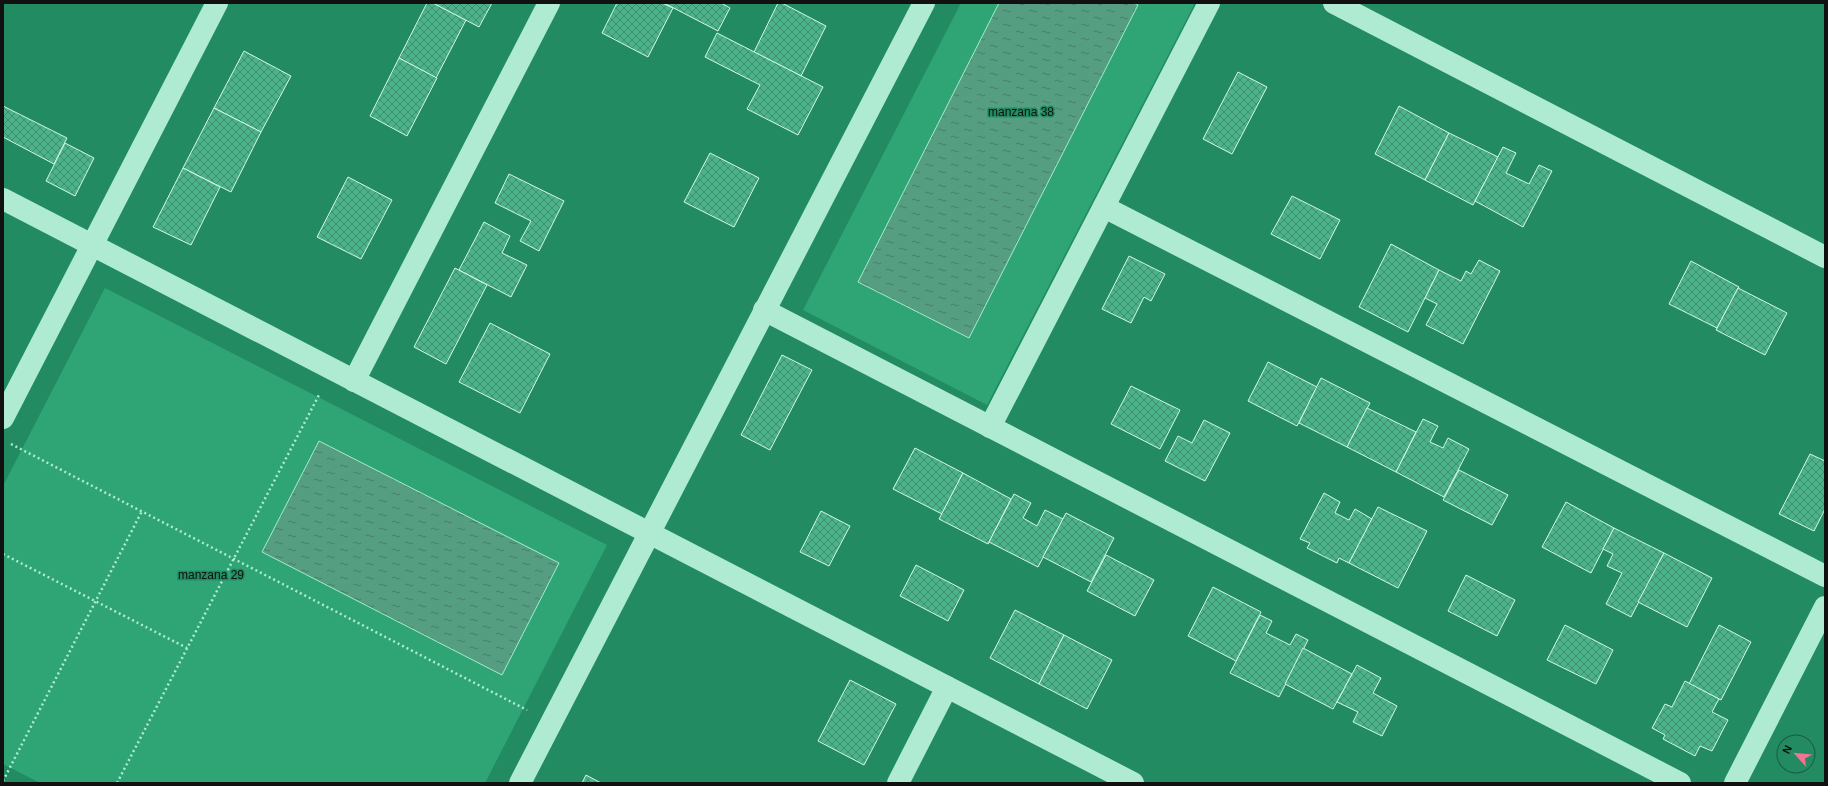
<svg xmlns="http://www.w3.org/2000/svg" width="1828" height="786" font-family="Arial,sans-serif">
	<defs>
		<pattern id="water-ripples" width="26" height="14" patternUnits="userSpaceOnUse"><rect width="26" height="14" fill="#559e82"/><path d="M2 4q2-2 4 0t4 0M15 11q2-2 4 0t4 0" fill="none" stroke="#457f69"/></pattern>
		<pattern id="building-cross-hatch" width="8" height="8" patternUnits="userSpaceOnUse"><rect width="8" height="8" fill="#4bb289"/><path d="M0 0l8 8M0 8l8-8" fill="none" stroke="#3d8f6f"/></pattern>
	</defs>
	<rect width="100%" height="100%" fill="#228b62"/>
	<g fill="#2fa575">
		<polygon points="961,3 1195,3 987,405 803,310"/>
		<polygon points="105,288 607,545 485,783 40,783 3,764 3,486"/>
	</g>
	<g fill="url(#water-ripples)" stroke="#a3eccd">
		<polygon points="999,3 1134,3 1138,5 969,338 858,282"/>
		<polygon points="319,441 559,563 502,675 262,552"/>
	</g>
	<g fill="url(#building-cross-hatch)" stroke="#d4f8e9">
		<polygon points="427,3 433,3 466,20 436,78 399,58"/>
		<polygon points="433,3 492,3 479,27"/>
		<polygon points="617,3 662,3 673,8 648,57 602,33"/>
		<polygon points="664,3 721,3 730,8 718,31"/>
		<polygon points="778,3 782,3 826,26 801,76 754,52"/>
		<polygon points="717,33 823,87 798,135 747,109 760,85 705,57"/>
		<polygon points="244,51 291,76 261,132 214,108"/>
		<polygon points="399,58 437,78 407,136 370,116"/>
		<polygon points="1238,72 1267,87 1232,154 1203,139"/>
		<polygon points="3,106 67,138 54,164 3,137"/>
		<polygon points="1399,106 1449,133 1425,180 1375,154"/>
		<polygon points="214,108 261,132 231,192 183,168"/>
		<polygon points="1449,133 1498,157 1473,205 1425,180"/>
		<polygon points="65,143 94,158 75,196 46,181"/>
		<polygon points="1503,147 1516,153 1506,173 1529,184 1539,165 1552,171 1523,227 1475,201"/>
		<polygon points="710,153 759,178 734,227 684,202"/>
		<polygon points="183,168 220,187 191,245 153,227"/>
		<polygon points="509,174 564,201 539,251 520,241 531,221 495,203"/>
		<polygon points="348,177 392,200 361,259 317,237"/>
		<polygon points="1292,196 1340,220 1320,259 1271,234"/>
		<polygon points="484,222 510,236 502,253 527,265 511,297 459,270"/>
		<polygon points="1391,244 1439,270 1408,332 1359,307"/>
		<polygon points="1129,256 1165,274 1151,301 1144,297 1131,323 1102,309"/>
		<polygon points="1479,260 1500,271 1463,344 1426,325 1437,304 1425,298 1439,270 1461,281 1466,271 1471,274"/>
		<polygon points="1691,261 1739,287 1717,328 1669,304"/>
		<polygon points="455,268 487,285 446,364 414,347"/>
		<polygon points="1738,288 1787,313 1765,355 1716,330"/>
		<polygon points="490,323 550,354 520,413 459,382"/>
		<polygon points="782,355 812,370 770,450 741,435"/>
		<polygon points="1268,362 1317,387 1297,426 1248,401"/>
		<polygon points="1321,378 1370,403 1347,447 1299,423"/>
		<polygon points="1131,386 1180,410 1160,449 1111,424"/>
		<polygon points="1367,408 1416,432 1396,472 1347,447"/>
		<polygon points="1423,419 1438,426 1430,442 1443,448 1448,438 1469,449 1444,497 1396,472"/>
		<polygon points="1204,420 1230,433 1205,481 1165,461 1178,436 1192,443"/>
		<polygon points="915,448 963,473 942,514 893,489"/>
		<polygon points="1810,454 1825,461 1825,509 1814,531 1779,514"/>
		<polygon points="1459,470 1508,495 1492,525 1443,500"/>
		<polygon points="963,473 1011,499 988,544 939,519"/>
		<polygon points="1324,493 1340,502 1335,513 1349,520 1355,509 1372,519 1349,563 1339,558 1337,563 1307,548 1310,543 1300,539"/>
		<polygon points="1014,494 1031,503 1023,518 1037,526 1045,510 1063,519 1038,567 989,542"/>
		<polygon points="1566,502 1614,528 1591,573 1542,547"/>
		<polygon points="1378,507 1427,531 1398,588 1349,563"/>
		<polygon points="821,511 850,526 829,566 800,552"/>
		<polygon points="1066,513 1114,538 1091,582 1043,557"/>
		<polygon points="1614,528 1664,553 1631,617 1606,604 1622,573 1607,566 1613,554 1603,549"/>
		<polygon points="1664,553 1712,578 1687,627 1638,602"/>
		<polygon points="1106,555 1154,580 1135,616 1087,591"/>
		<polygon points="916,565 964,590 948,621 900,596"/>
		<polygon points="1466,575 1515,600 1497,636 1448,611"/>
		<polygon points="1213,587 1261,612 1236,661 1188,636"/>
		<polygon points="1015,610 1064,635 1039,684 990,658"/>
		<polygon points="1260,615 1272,621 1266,633 1290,645 1296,634 1308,640 1279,697 1230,673"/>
		<polygon points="1565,625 1613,650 1596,684 1547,660"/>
		<polygon points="1719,625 1751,642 1721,700 1689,684"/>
		<polygon points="1064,635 1112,660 1087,709 1039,684"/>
		<polygon points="1303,648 1352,674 1333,709 1285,684"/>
		<polygon points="1357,665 1381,678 1373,693 1397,706 1382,736 1353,722 1358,712 1337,702"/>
		<polygon points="850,680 896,704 864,765 818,741"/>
		<polygon points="1685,681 1719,699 1712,712 1728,720 1712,751 1700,746 1695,756 1663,739 1665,735 1652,728 1665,704 1672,707"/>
		<polygon points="586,775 601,783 582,783"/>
	</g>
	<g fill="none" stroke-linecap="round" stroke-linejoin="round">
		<g stroke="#afebd3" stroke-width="2.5" stroke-dasharray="2 3" stroke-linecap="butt">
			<polyline points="11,444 527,710"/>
			<polyline points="3,554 187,648"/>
			<polyline points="3,781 142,511"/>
			<polyline points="117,783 320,393"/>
		</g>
		<g stroke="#afebd3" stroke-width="22">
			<polyline points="1334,3 1825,257"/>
			<polyline points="3,199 1133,783"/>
			<polyline points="1104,207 1825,576"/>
			<polyline points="764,310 1680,783"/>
			<polyline points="354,381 549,3"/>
			<polyline points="3,418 217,3"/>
			<polyline points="990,427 1209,3"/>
			<polyline points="520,783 924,3"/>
			<polyline points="898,783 947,687"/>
			<polyline points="1735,783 1825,607"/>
		</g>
	</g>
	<g text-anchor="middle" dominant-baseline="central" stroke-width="3" stroke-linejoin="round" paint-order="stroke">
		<g font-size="12" fill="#111" stroke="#228b62">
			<text x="1021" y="112">manzana 38</text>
			<text x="211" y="575">manzana 29</text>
		</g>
	</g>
	<rect width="1828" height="786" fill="none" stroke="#111111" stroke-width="8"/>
	<g transform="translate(1796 754) rotate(297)"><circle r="19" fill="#228b62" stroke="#1b5a42"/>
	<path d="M0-3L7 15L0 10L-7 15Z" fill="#f77192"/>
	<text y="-6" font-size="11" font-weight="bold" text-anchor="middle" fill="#111111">N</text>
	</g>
</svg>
